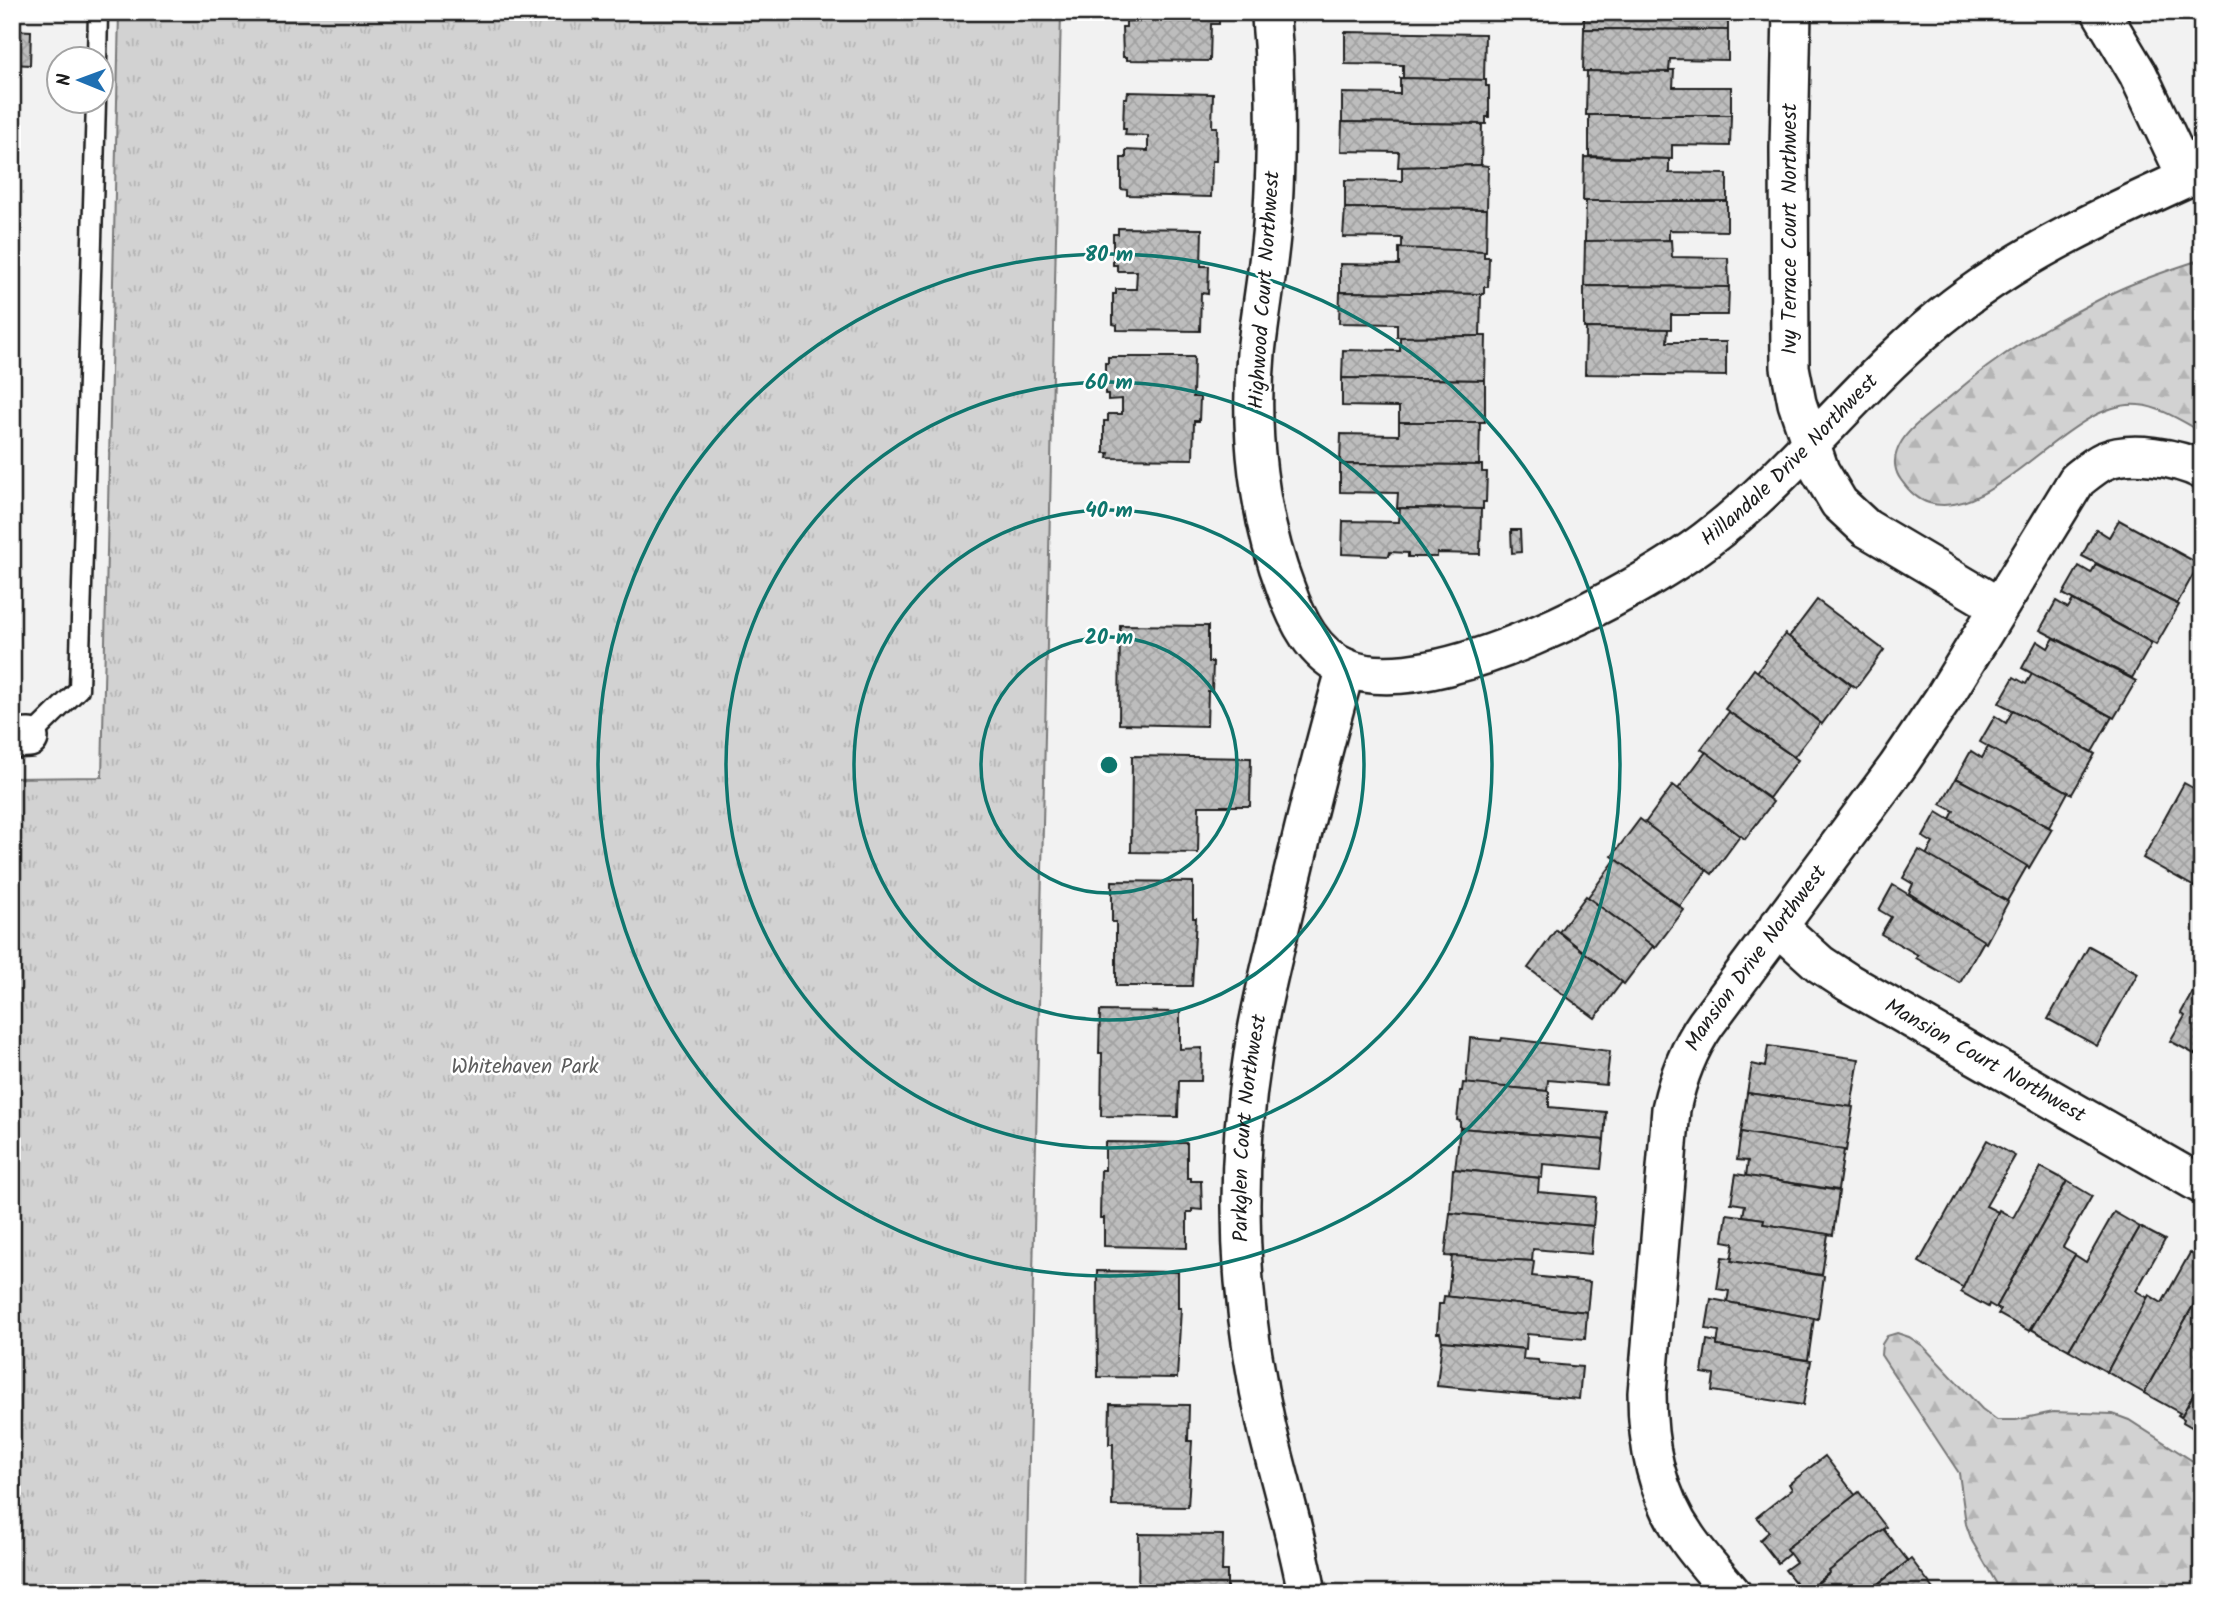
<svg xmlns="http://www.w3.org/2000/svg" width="2214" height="1605" font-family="Kalam,sans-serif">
	<defs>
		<pattern id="forest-firs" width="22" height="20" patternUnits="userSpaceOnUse" patternTransform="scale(1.75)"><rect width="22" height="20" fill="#d2d2d2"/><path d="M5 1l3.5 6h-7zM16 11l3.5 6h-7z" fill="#b4b4b4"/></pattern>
		<pattern id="park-tufts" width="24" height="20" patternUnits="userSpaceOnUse" patternTransform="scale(1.75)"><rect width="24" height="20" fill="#d2d2d2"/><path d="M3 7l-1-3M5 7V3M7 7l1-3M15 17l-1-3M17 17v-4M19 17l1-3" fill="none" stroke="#b4b4b4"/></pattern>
		<pattern id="building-cross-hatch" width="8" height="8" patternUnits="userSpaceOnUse" patternTransform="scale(1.75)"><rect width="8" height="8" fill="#bdbdbd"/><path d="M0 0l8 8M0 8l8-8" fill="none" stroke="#a2a2a2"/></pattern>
	</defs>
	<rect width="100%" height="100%" fill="#f2f2f2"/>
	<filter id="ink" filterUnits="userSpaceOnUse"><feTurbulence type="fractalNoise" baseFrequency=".0143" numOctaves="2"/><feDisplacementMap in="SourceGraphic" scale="14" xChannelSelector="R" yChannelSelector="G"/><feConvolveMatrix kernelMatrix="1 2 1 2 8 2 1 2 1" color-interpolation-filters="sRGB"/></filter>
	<g filter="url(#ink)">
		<g fill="url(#forest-firs)" stroke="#777" stroke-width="2">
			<path d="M2202 259V432C2183 422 2161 407 2139 405 2071 397 1995 523 1929 503 1918 500 1908 490 1901 480 1895 472 1893 461 1897 451 1904 431 1925 418 1940 405 1958 391 1975 375 1994 362 2029 336 2069 315 2108 295 2137 280 2171 270 2202 259Z"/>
			<polygon points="1897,1333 1909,1337 1923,1346 1982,1409 1997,1420 2016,1420 2053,1412 2113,1414 2129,1420 2202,1467 2202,1593 2002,1593 1972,1541 1966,1524 1959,1473 1881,1355 1882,1344 1887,1336"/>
		</g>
		<polygon fill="url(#park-tufts)" stroke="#777" stroke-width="2" points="119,12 1061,12 1026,1593 12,1593 12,778 102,777"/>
		<g fill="url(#building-cross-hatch)" stroke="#1c1c1c" stroke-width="2">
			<polygon points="1142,12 1219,12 1219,24 1211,24 1210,61 1127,60 1127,57 1123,57 1122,27 1126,27 1126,21 1142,21"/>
			<polygon points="1584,12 1728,12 1728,30 1584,29"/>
			<polygon points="1584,29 1728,30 1728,60 1670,59 1669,72 1583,71"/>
			<polygon points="12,30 31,31 30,65 12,64"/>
			<polygon points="1345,32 1485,34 1484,80 1403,78 1403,65 1345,64"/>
			<polygon points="1669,70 1674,70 1673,87 1731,87 1731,115 1586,115 1587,71 1669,72"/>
			<polygon points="1400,78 1486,80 1486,86 1489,86 1489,117 1486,117 1486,124 1342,122 1342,93 1400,94"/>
			<polygon points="1128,92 1213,94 1212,127 1217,127 1216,161 1212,161 1211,197 1127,195 1127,190 1121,189 1121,158 1126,158 1126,150 1148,151 1148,136 1125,135 1126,129 1123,129 1124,98 1127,98"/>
			<polygon points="1589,115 1731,115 1730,146 1672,145 1672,159 1589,156"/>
			<polygon points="1342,122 1482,124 1481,165 1398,167 1399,152 1341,151"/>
			<polygon points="1584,157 1669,159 1669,173 1727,174 1727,201 1583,201"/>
			<polygon points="1481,165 1488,166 1487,209 1345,208 1345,180 1402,181 1402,167"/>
			<polygon points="1586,201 1727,201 1727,231 1669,230 1669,241 1585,241"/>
			<polygon points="1345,208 1487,209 1486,251 1402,249 1402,238 1343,237"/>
			<polygon points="1118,228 1202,229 1201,266 1209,266 1208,294 1201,293 1200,331 1117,330 1117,325 1113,324 1113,294 1116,294 1116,289 1136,289 1137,271 1117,271 1117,265 1113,265 1113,234 1118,234"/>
			<polygon points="1671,240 1672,257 1728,258 1729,287 1584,286 1585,241"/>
			<polygon points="1399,248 1484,251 1484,257 1489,257 1488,287 1484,287 1484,294 1340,292 1340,264 1399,265"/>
			<polygon points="1584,286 1729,287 1728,315 1671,315 1671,329 1584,328"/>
			<polygon points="1340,292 1481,294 1480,336 1397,337 1397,324 1339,323"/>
			<polygon points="1586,328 1668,329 1667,342 1726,342 1726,376 1585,374"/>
			<polygon points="1480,336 1486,336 1485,380 1342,378 1343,350 1400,351 1400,337"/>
			<polygon points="1108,357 1194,357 1193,397 1200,397 1199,421 1194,421 1193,459 1108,458 1109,453 1104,453 1104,421 1108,421 1108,414 1122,414 1122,399 1108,400 1108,394 1105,394 1105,363 1108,363"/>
			<polygon points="1342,378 1485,380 1485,422 1399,422 1399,407 1342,406"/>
			<polygon points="1399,422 1480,422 1479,465 1340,464 1341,434 1399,435"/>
			<polygon points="1340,464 1482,465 1482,472 1487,472 1486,502 1483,502 1483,509 1397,508 1398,493 1340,492"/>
			<polygon points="1400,508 1481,509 1480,554 1437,553 1437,557 1408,557 1408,553 1390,552 1389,556 1342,554 1343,521 1399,522"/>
			<polygon points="2119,520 2199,564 2177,604 2082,556 2096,529 2109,537"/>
			<polygon points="1511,530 1520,530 1521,552 1512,553"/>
			<polygon points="2096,564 2179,605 2156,645 2063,594 2079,566 2091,573"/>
			<polygon points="1817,600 1884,650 1856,688 1789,637"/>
			<polygon points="2073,600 2152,643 2132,678 2040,630 2056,601 2068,608"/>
			<polygon points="1120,625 1208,626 1208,662 1213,662 1212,691 1208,691 1207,726 1119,724"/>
			<polygon points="1785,634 1851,685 1822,724 1757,672"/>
			<polygon points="2054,638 2136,681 2114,718 2022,668 2037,641 2048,648"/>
			<polygon points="1754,669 1820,723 1794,757 1725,709"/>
			<polygon points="2032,674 2112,717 2092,752 1999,703 2014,677 2026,684"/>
			<polygon points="2013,710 2095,754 2072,794 1980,742 1995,716 2006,723"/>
			<polygon points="1729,712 1798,760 1769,798 1701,749"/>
			<polygon points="1988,747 2068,792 2049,827 1956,778 1971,751 1982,758"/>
			<polygon points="1706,752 1773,802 1745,839 1678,789"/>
			<polygon points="1132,756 1251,758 1250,806 1199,806 1198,853 1131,852"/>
			<polygon points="1956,778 2052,829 2029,868 1950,819 1954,811 1941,804"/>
			<polygon points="2184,783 2202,793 2202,891 2143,858"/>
			<polygon points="1673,785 1740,836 1712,874 1645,823"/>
			<polygon points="1937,812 2027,866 2007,901 1926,855 1933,843 1923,837"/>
			<polygon points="1640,819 1707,870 1680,906 1612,856"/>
			<polygon points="1919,850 2008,902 1986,943 1909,893 1913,884 1903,878"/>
			<polygon points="1616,859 1684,910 1655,948 1588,897"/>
			<polygon points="1112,881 1193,882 1193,918 1196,918 1192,986 1116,986 1116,922 1112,922"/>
			<polygon points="1893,885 1984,941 1960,983 1916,958 1918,955 1881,934 1891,917 1879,910"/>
			<polygon points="1586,896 1653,946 1624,984 1559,932"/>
			<polygon points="1556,930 1622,982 1595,1018 1528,968"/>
			<polygon points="2089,946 2138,973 2097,1046 2048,1019"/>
			<polygon points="2202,975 2202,1058 2170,1041 2185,1016 2181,1013"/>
			<polygon points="1100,1011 1180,1012 1180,1049 1202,1048 1201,1081 1179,1081 1178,1117 1101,1116 1102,1053 1099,1053"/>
			<polygon points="1470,1038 1501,1041 1502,1038 1610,1051 1606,1085 1548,1080 1547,1091 1466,1084"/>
			<polygon points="1768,1046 1859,1059 1851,1107 1747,1093 1752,1064 1765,1067"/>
			<polygon points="1463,1083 1547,1091 1549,1092 1549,1107 1606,1112 1604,1140 1460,1128 1460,1121 1457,1120 1460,1091 1462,1091"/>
			<polygon points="1747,1093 1853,1107 1846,1151 1741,1132"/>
			<polygon points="1460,1128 1604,1140 1601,1169 1543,1164 1542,1178 1455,1169"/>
			<polygon points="1741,1132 1844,1150 1838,1190 1746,1176 1748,1161 1737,1160"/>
			<polygon points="1987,1140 2015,1156 1986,1206 1998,1212 1964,1288 1919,1262"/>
			<polygon points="1105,1142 1187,1143 1187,1178 1191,1178 1191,1181 1201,1181 1202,1210 1192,1209 1192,1212 1187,1212 1187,1248 1104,1246 1104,1218 1100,1218 1101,1170 1105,1170"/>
			<polygon points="2041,1167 2067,1181 1996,1308 1989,1304 1988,1307 1961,1292 1999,1210 2013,1218"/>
			<polygon points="1453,1169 1539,1178 1538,1192 1596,1197 1593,1226 1450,1213"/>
			<polygon points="1736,1174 1839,1191 1833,1235 1763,1224 1764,1219 1743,1216 1745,1205 1731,1203"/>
			<polygon points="2067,1181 2092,1196 2063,1247 2075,1254 2075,1255 2029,1331 1998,1314 2001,1310 1996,1308"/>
			<polygon points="2114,1212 2140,1227 2069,1350 2031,1329 2075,1255 2086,1262"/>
			<polygon points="1450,1213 1593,1226 1591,1254 1533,1249 1532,1261 1445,1256"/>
			<polygon points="1727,1214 1764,1219 1763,1224 1828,1234 1822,1275 1731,1261 1734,1243 1723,1241"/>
			<polygon points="2140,1227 2165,1240 2136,1291 2148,1298 2107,1372 2069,1350"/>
			<polygon points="2190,1253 2202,1260 2202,1290 2144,1393 2107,1372 2149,1295 2162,1303"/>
			<polygon points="1452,1256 1532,1261 1534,1262 1532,1276 1590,1282 1587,1312 1448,1297"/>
			<polygon points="1722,1257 1732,1258 1731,1261 1824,1276 1818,1319 1727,1302 1729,1291 1717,1289"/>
			<polygon points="1097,1271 1178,1272 1178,1308 1181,1308 1177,1378 1098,1377"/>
			<polygon points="2202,1290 2202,1379 2181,1417 2178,1415 2180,1413 2144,1393"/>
			<polygon points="1444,1296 1587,1312 1585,1339 1527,1334 1526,1349 1442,1341 1440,1333 1437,1333 1439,1304 1443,1304"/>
			<polygon points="1711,1299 1814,1318 1808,1360 1717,1346 1719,1331 1706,1329"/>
			<polygon points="1707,1340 1717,1342 1717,1346 1811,1361 1803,1405 1712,1391 1714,1375 1702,1373"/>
			<polygon points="1442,1341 1524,1349 1523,1359 1538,1360 1539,1363 1582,1367 1579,1399 1437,1386"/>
			<polygon points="2202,1379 2202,1433 2183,1422 2184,1419 2181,1417"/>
			<polygon points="1110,1404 1189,1405 1188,1441 1192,1441 1188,1507 1112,1506 1113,1444 1109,1444"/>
			<polygon points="1825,1456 1856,1496 1786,1549 1789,1554 1778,1563 1760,1540 1769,1532 1757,1517 1792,1489 1789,1484"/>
			<polygon points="1859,1492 1886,1527 1804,1593 1785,1570 1796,1562 1786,1549"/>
			<polygon points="1883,1529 1908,1561 1867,1593 1815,1593 1812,1588 1830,1573 1829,1571"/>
			<polygon points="1139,1534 1223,1535 1222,1571 1227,1571 1227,1593 1138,1593"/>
			<polygon points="1911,1559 1937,1593 1867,1593 1908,1561"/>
		</g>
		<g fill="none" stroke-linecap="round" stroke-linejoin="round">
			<g stroke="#1c1c1c" stroke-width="23">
				<g id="service">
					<polyline points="97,60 98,12"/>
					<polyline points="29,738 79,689 96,102"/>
				</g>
			</g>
			<g stroke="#1c1c1c" stroke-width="42">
				<g id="minor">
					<path id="s1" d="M1271 12C1271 29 1274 46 1274 63 1276 112 1276 160 1273 209 1271 257 1261 305 1256 353 1249 430 1258 516 1286 589 1297 620 1313 654 1346 668 1432 703 1636 593 1706 540 1797 471 1864 375 1955 306 2030 248 2116 210 2202 171"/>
					<polyline points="1792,12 1789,148 1790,367 1797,403 1820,471 1839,503 1866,528 1998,606"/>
					<polyline points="2101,12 2138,74 2187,178"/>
					<polyline points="12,739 29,738"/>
					<path id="s2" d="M1778 926 1820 964 1849 983 2202 1185"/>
					<path id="s3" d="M1307 1593C1297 1537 1280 1483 1267 1428 1256 1380 1248 1330 1244 1281 1238 1206 1241 1129 1253 1054 1261 1000 1276 947 1288 894 1306 818 1324 743 1346 668"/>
					<path id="s4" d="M1732 1593C1717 1575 1700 1557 1687 1538 1656 1494 1647 1445 1647 1393L1671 1109C1678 1077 1688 1050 1706 1024L1897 767 1943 699 2077 480C2086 473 2095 465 2104 461 2131 449 2177 458 2202 470"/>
				</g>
			</g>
			<use href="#service" stroke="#fff" stroke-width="18"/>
			<use href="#minor" stroke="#fff" stroke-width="37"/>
		</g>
	</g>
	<g fill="none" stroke="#0f766e" stroke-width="3.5">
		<circle cx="1109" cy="765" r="128"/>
		<circle cx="1109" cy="765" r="255"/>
		<circle cx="1109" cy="765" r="383"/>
		<circle cx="1109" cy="765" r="511"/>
	</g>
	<g text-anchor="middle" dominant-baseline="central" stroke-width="5" stroke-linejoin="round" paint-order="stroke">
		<g font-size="21" fill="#1c1c1c" stroke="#fff">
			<text transform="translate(1790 229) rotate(-90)">Ivy Terrace Court Northwest</text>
			<text transform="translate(1265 290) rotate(-86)">Highwood Court Northwest</text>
			<text stroke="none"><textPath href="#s1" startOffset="1192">Hillandale Drive Northwest</textPath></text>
			<text stroke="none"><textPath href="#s4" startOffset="684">Mansion Drive Northwest</textPath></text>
			<text stroke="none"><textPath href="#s2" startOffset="248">Mansion Court Northwest</textPath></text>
			<text stroke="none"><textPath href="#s3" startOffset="472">Parkglen Court Northwest</textPath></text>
		</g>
		<g font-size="21" fill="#5c5c5c" stroke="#fff">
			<text x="525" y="1067">Whitehaven Park</text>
		</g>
	</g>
	<circle cx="1109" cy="765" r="10" fill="#0f766e" stroke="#fff" stroke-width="3.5"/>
	<g font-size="21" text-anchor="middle" font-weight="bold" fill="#0f766e" stroke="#fff" stroke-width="5" stroke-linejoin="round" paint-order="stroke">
		<text x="1109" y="261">80 m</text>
		<text x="1109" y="389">60 m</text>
		<text x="1109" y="517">40 m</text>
		<text x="1109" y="644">20 m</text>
	</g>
	<rect width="2214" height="1605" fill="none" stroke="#fff" stroke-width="42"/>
	<rect x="21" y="21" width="2172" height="1563" fill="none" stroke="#1c1c1c" stroke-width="2.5" filter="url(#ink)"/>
	<g transform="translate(80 80) rotate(271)"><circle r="33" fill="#ffffff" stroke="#a4a4a4" stroke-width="2"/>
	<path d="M0-5L12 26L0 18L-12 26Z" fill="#1f6fb2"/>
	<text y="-10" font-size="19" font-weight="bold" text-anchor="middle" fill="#1c1c1c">N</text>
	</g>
</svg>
